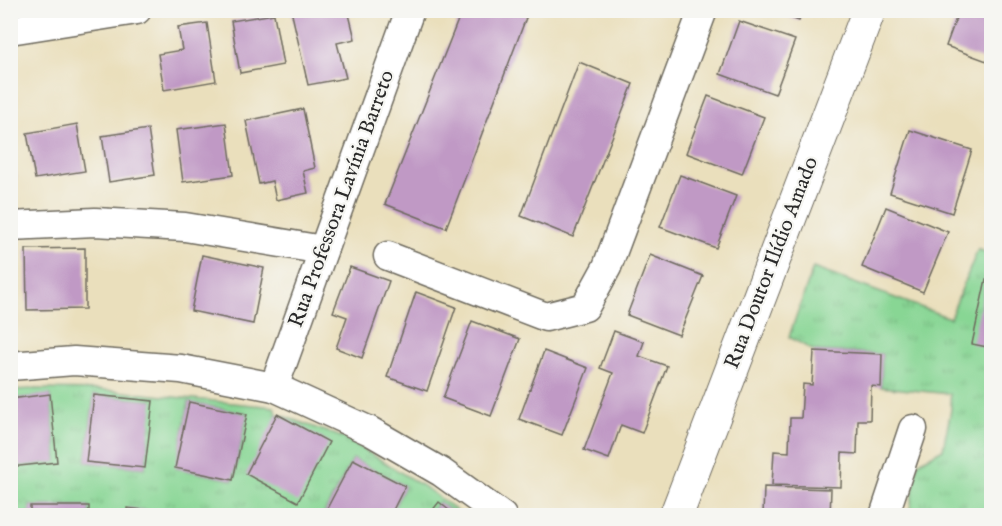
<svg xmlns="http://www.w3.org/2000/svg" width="1002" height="526" font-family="'IM FELL English',serif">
	<defs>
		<pattern id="grass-tufts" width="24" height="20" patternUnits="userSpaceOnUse" patternTransform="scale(1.5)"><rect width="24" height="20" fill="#88d694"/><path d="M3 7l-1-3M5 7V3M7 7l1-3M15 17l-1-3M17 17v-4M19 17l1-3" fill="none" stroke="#76b880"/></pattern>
	</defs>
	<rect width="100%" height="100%" fill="#f6f6f2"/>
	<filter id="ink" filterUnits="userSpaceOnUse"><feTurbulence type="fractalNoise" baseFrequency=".0167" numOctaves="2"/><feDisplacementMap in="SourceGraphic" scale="12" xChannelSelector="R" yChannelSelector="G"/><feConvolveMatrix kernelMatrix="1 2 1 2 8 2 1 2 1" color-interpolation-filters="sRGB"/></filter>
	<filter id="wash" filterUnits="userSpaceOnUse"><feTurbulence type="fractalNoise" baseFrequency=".008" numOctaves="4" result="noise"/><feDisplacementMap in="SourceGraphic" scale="24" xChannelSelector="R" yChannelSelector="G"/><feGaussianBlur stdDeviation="1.35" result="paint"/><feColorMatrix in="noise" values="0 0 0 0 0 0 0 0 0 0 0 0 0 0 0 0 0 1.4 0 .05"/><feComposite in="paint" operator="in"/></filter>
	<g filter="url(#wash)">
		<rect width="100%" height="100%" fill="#eadfbc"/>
		<g fill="url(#grass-tufts)" stroke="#5a8060" stroke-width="1.5" fill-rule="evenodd">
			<polygon points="978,249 991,255 991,515 909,515 918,463 943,449 951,410 950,394 881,387 882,354 814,351 789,337 813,268 950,318"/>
			<path d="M34 389 104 390 274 407 277 414 347 439 426 488 463 515H456L439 502 428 515H390L405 486 353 459 323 515 183 516 128 508 127 515 89 516V506H30V515H11L10 467 57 461 50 395 11 399V390ZM94 395 152 401 145 468 86 462ZM189 402 247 414 233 480 176 468Z"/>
		</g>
		<g id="blocks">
			<g fill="#c099c5">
				<polygon points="291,10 348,10 355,39 337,43 346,78 308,85"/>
				<polygon points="462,10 529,10 446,228 385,204"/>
				<polygon points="770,10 803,10 799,21"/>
				<polygon points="959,10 992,10 992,63 946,46"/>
				<polygon points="274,14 283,65 240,73 231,21"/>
				<polygon points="739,21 795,40 775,94 720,74"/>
				<polygon points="207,23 216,81 164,90 158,54 182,50 178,27"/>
				<polygon points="579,62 633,84 573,237 521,216"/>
				<polygon points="708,96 764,117 742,174 686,153"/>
				<polygon points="303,109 315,168 303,171 308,193 276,200 272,181 259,184 246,121"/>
				<polygon points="226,123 233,175 183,182 176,130"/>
				<polygon points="77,124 85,171 35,179 27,133"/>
				<polygon points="148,129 155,175 109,182 102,136"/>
				<polygon points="910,130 972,150 952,213 890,193"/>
				<polygon points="10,149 17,178 10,179"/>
				<polygon points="680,175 736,196 716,248 660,227"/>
				<polygon points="886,207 948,232 923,292 862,267"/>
				<polygon points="85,248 85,309 27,310 26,249"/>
				<polygon points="202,255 264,268 253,324 191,311"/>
				<polygon points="650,255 703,276 679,335 627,315"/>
				<polygon points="350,267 389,281 362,358 336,348 347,317 333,312"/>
				<polygon points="986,279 992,281 992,348 972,344"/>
				<polygon points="416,292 456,307 427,391 387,377"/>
				<polygon points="472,321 520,339 491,416 443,398"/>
				<polygon points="614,331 644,342 639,356 667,366 642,433 621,425 609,459 584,450 613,373 600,368"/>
				<polygon points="544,351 588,368 562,435 519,419"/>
				<polygon points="814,351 882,354 881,387 871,386 870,420 858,420 857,454 842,453 841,487 772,485 774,451 789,452 790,418 801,418 803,384 812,385"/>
				<polygon points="50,394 57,462 10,467 10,399"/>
				<polygon points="94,395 153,401 145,468 86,462"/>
				<polygon points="189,402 247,414 233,480 175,468"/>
				<polygon points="277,414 329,442 298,502 246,474"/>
				<polygon points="353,459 405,486 390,516 323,516"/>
				<polygon points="764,487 831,489 830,516 763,516"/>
				<polygon points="439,502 456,516 428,516"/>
				<rect x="30" y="506" width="59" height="10"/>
				<polygon points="127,508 172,514 172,516 127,516"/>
			</g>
		</g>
	</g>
	<g filter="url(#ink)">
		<use href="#blocks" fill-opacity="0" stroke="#6e6a5e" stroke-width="1.5"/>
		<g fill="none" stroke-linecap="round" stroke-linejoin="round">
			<g stroke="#6e6a5e" stroke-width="31">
				<g id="minor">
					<polyline points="10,30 137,10"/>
					<polyline points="10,226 95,222 185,227 323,250"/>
					<polyline points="388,256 546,317 585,307 607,267 703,10"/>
					<polyline points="10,366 74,361 181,369 274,387 370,431 441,472 502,516"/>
					<polyline points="274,387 410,10"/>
					<polyline points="884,516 913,429"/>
				</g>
			</g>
			<g stroke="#6e6a5e" stroke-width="35">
				<polyline id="tertiary" points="676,516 869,10"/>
			</g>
			<use href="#minor" stroke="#fff" stroke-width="28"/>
			<use href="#tertiary" stroke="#fff" stroke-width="33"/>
		</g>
	</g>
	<g text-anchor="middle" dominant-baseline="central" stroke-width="4.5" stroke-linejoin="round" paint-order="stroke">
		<g font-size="21" fill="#2b2b2b" stroke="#f6f6f2">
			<text transform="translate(342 199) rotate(-70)">Rua Professora Lavínia Barreto</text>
			<text transform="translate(772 263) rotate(-69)">Rua Doutor Ilídio Amado</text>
		</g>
	</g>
	<rect width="1002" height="526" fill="none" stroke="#f6f6f2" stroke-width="36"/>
</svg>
